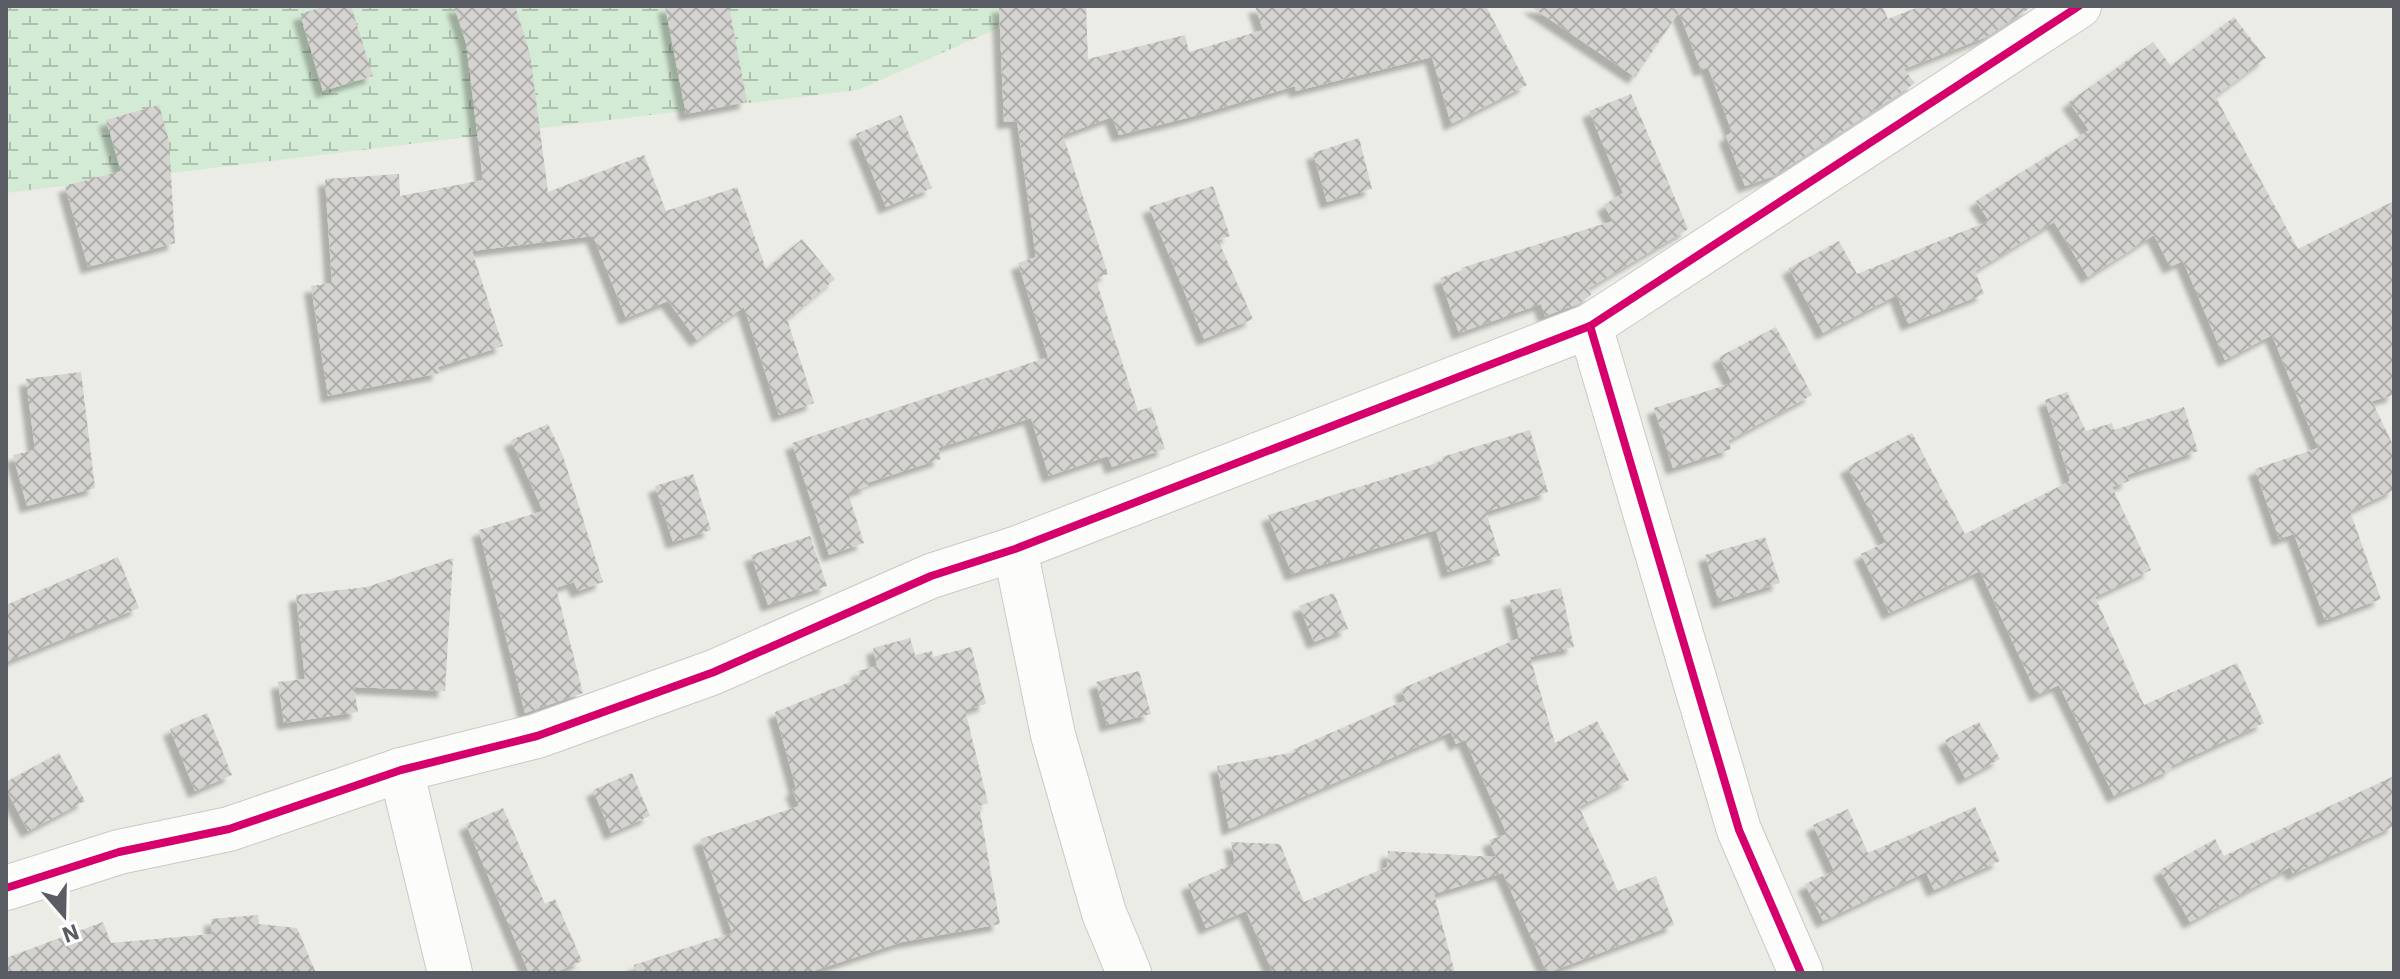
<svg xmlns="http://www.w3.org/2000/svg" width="2400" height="979" font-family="'IBM Plex Sans',sans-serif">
	<defs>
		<pattern id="wetland-marsh" width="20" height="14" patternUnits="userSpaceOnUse" patternTransform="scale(2)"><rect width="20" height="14" fill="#d3ead4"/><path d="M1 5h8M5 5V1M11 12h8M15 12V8" fill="none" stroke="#aec1b0"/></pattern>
		<pattern id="building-cross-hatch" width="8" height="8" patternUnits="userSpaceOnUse" patternTransform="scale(2)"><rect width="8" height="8" fill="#d4d3d0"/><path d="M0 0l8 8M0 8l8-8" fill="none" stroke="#afaeac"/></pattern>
		<filter id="shadow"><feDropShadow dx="-7" dy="7" stdDeviation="2" flood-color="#0004"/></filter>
	</defs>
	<rect width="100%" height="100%" fill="#ecece6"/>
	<polygon fill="url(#wetland-marsh)" points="6,6 1048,6 858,90 6,193"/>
	<g fill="url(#building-cross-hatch)" filter="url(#shadow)">
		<polygon points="326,6 351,6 373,76 323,91 300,14"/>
		<polygon points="454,6 515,6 530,54 548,192 644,155 666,211 737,187 766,269 802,239 835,279 787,319 814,403 779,415 744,307 697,340 668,301 626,318 593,236 472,251 503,346 438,367 440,373 328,396 311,286 332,283 325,179 399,174 400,196 483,180 466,43"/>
		<polygon points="665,6 729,6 747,102 686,114"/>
		<polygon points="999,6 1086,6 1088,59 1185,35 1189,52 1263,30 1255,6 1486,6 1527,85 1451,124 1432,57 1296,91 1295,86 1187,118 1119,135 1112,117 1063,135 1108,274 1096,278 1102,300 1138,411 1151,407 1165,449 1112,467 1108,456 1049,476 1031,418 938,448 941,459 867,483 868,486 848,493 864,543 829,555 792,443 1048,357 1018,263 1036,257 1017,121 1004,122"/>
		<polygon points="1530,6 1882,6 1888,19 1921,6 2033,6 1986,37 1904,69 1915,83 1774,176 1745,186 1726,136 1732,132 1708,67 1701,70 1679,12 1635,77"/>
		<polygon points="2234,17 2266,58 2215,96 2298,249 2394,201 2394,395 2372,401 2394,447 2394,490 2350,511 2381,599 2325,620 2294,534 2279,539 2255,469 2318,448 2272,335 2225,360 2183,261 2170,267 2154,235 2088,277 2054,222 1975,271 1984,294 1908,324 1897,295 1823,333 1789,268 1839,241 1857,274 1989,221 1976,201 2089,130 2069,102 2153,42 2171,66"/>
		<polygon points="1631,94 1688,229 1589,288 1591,295 1578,304 1545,316 1541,304 1459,333 1440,278 1463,270 1461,268 1613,221 1604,205 1623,193 1589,111"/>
		<polygon points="159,105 169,141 175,243 88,267 65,186 121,171 106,120"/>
		<polygon points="901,115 932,188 886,207 856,134"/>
		<polygon points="1359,138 1372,189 1327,202 1313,153"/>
		<polygon points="1213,186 1230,236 1218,240 1253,319 1204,339 1149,207"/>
		<polygon points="1776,327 1812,395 1728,441 1731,449 1673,468 1654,408 1732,383 1719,357"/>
		<polygon points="81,372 95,488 27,506 13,455 35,450 26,379"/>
		<polygon points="2067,392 2086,431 2112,423 2114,430 2184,407 2198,451 2127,475 2129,481 2112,487 2151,570 2095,597 2144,705 2237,663 2264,723 2171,766 2172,769 2114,796 2059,685 2037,695 1980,571 1889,613 1861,554 1886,542 1847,467 1912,433 1965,534 2070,481 2045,400"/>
		<polygon points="548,424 563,456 603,582 578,591 574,582 556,588 583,693 525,713 479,530 543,511 511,440"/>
		<polygon points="1530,430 1548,492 1486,512 1500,556 1448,572 1436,530 1292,574 1268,515 1443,461 1442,457"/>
		<polygon points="693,474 711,530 673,542 655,486"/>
		<polygon points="810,536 827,586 768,605 751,555"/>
		<polygon points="1765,537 1780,583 1719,602 1705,555"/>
		<polygon points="118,557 139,608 6,662 6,605"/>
		<polygon points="453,558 445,691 354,687 358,712 284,723 278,682 305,679 296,595 367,587"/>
		<polygon points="1561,588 1574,647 1530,657 1555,743 1597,721 1629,780 1579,807 1618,891 1656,876 1674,925 1547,973 1503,873 1434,894 1455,973 1273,973 1246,911 1206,928 1188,884 1235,863 1231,842 1280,844 1304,902 1387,867 1388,851 1496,857 1489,840 1507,834 1465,740 1456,744 1451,732 1229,829 1217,766 1296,752 1294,749 1406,700 1401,689 1519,638 1510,600"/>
		<polygon points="1334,593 1348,629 1314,642 1299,606"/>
		<polygon points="910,638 915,655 932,651 933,657 971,647 986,704 965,710 988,803 979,806 1000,924 902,942 807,973 635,973 634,965 732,933 700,839 799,806 792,790 796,788 775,712 860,678 858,671 877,666 873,648"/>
		<polygon points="1139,671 1151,714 1107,725 1096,682"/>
		<polygon points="207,713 232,775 195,791 170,729"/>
		<polygon points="1979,722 2000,759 1965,778 1945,740"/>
		<polygon points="59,753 85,801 28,831 6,789 6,782"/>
		<polygon points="632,773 650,816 611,833 593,790"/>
		<polygon points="2394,776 2394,826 2293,874 2290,867 2190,922 2160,870 2215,839 2224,856"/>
		<polygon points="1975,807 2000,861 1934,890 1926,872 1823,921 1805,884 1834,871 1813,825 1848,809 1868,853"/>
		<polygon points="503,808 545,904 555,899 582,961 554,973 529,973 466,824"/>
		<polygon points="258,915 259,924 297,928 316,973 6,973 6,958 103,922 111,943 212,934 211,919"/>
	</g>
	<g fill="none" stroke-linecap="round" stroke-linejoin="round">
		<g stroke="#c8cac8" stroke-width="46">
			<g id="minor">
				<polyline points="1590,326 1739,830 1801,973"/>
				<polyline points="1015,549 1053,735 1104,913 1129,973"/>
				<polyline points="401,770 450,973"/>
				<polyline points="6,888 119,852 229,829 401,770 537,736 714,672 931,576 1015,549 1590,326 2079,6"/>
			</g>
		</g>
		<use href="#minor" stroke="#fcfcfb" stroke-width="44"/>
		<g stroke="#fff" stroke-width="13">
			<g id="cycleway">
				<polyline points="1590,326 1739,830 1801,973"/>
				<polyline points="6,888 119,852 229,829 401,770 537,736 714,672 931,576 1015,549 1590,326 2079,6"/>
			</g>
		</g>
		<use href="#cycleway" stroke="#d6006c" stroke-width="8"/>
	</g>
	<rect width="2400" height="979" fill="none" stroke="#5b5d64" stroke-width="16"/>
	<g transform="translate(64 915) rotate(160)" stroke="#ffffff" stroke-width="6" paint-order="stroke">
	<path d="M0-6L14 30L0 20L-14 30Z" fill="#5b5d64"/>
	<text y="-12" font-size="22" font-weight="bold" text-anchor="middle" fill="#5b5d64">N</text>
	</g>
</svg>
